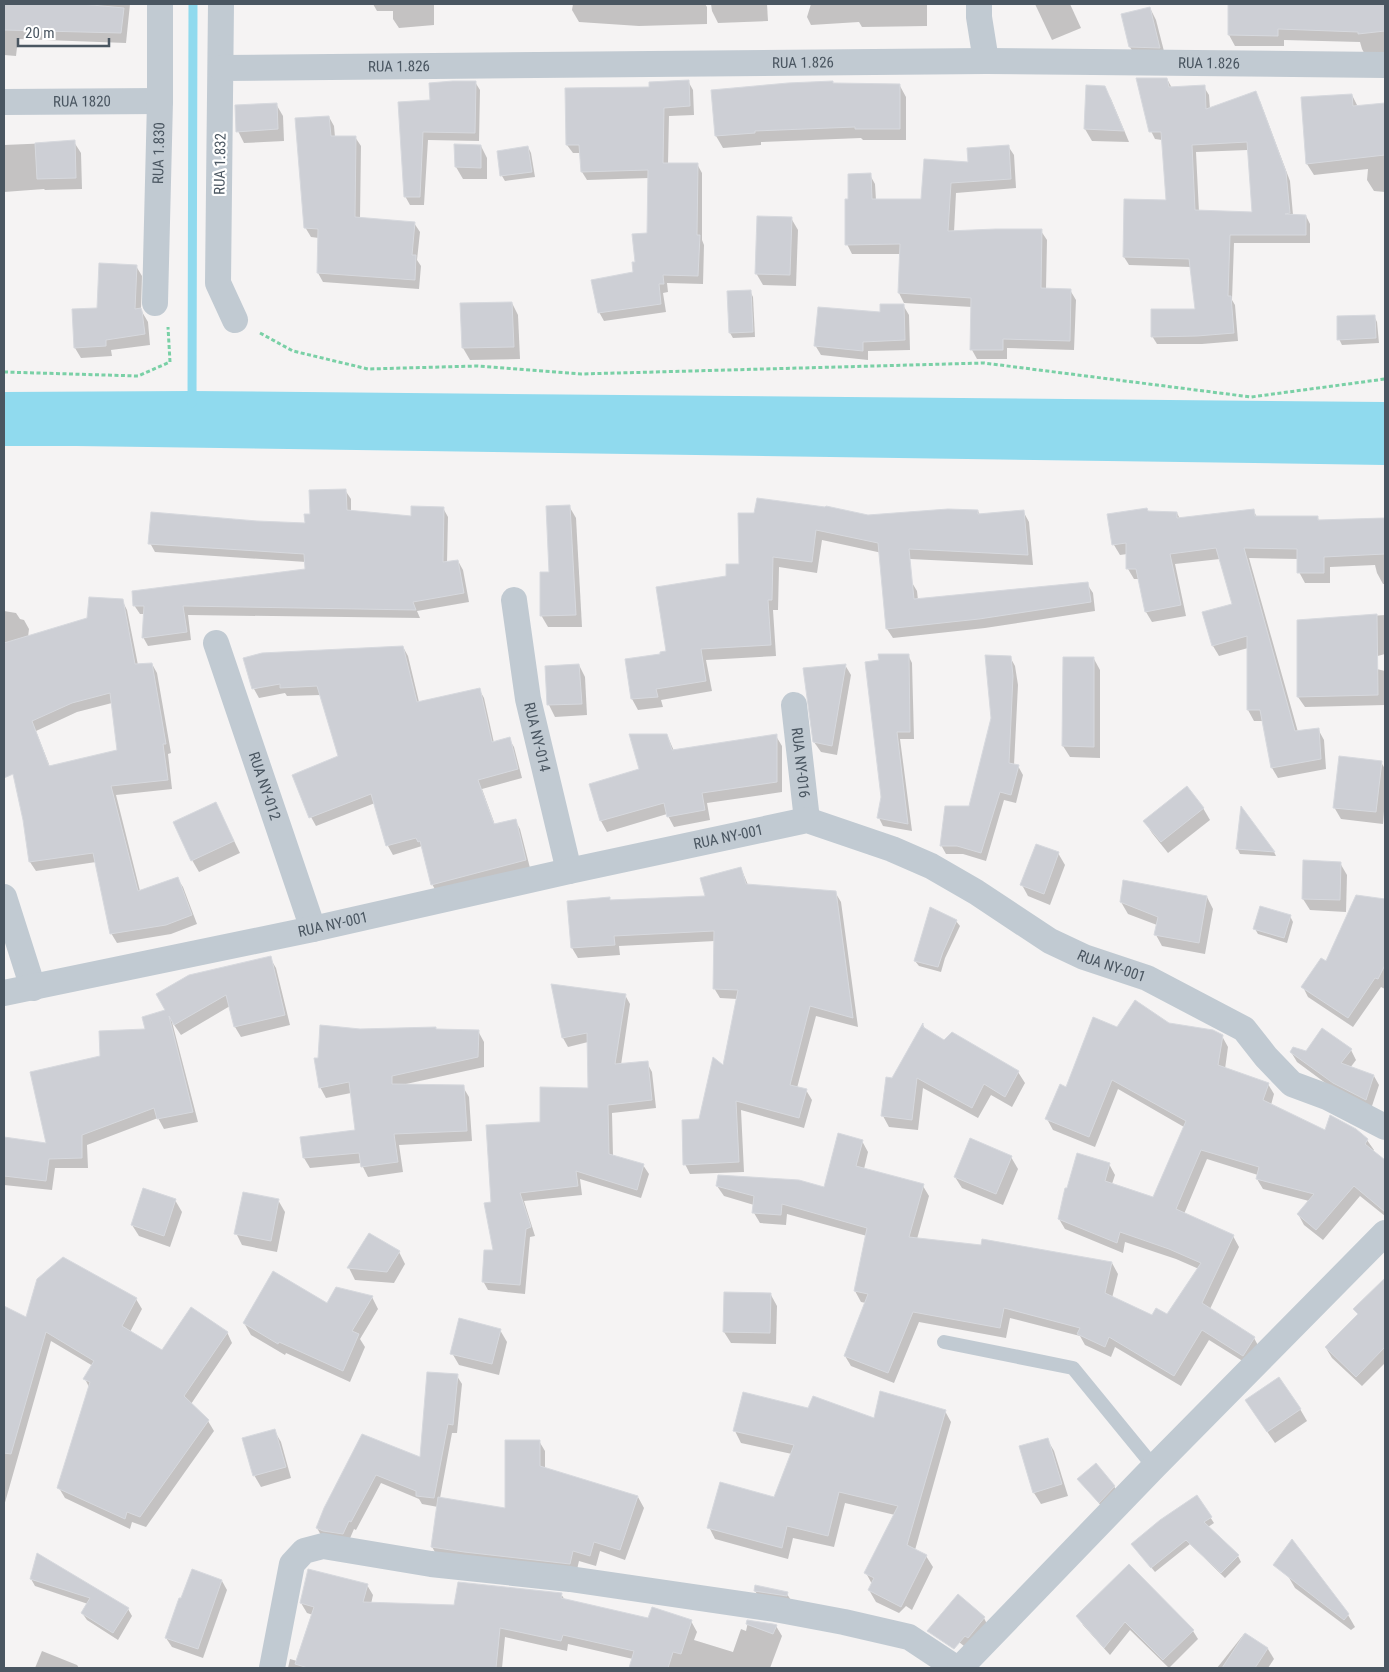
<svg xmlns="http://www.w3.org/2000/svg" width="1389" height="1672" font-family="'Roboto Condensed',sans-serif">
	<rect width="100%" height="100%" fill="#f5f3f3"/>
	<polygon fill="#90daee" points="192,391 1385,402 1385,465 76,446 4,446 4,392"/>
	<g fill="#0003" fill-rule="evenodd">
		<polygon points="4,4 130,4 126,43 18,39 16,56 4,55"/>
		<polygon points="373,4 434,4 434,25 399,28 393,19 393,11 377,11"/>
		<polygon points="573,4 705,4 707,7 707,24 639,26 579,22 572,10"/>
		<polygon points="711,4 767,4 768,21 718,23 712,11"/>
		<polygon points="811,4 927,4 927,26 862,27 859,22 811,25 807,17"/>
		<polygon points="1035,4 1070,4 1081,28 1052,40"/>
		<polygon points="1229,4 1385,4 1385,61 1368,60 1362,49 1360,42 1284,40 1284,46 1235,46 1229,35"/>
		<polygon points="1150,8 1156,20 1166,59 1137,59 1130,47"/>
		<path d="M1167 79 1172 88 1204 87 1209 95 1210 109 1255 93 1260 101 1290 181 1293 215 1306 216 1310 224V243H1234L1232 300 1235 305 1238 341 1202 344H1157L1152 336 1196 310 1191 267 1129 265 1124 257 1125 201 1167 202 1162 140 1155 139 1151 131ZM1248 150 1253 214 1199 212 1196 152Z"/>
		<polygon points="688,81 693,90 694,115 669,116 668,164 697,164 702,173 702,240 704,245 703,284 667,283 668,292 663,293 666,312 604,321 599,312 634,273 636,263 649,234 649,178 587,180 582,172 581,153 573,153 567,145 650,88"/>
		<polygon points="475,82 480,90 479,141 428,140 424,205 410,205 405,196 399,104 432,101"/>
		<polygon points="833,85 900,86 906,97 906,140 863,140 861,138 761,142 761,145 723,148 716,136 712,91"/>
		<polygon points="1104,87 1111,99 1129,142 1092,141 1085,129"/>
		<polygon points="1352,95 1358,107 1385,104 1385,192 1374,191 1367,180 1368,169 1314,175 1307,164"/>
		<polygon points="276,104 283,116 284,141 244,143 238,131"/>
		<polygon points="329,117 334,126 335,137 355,137 361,146 360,218 414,223 420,232 417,260 421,266 419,289 323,282 318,273 319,238 311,237 305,227"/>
		<polygon points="74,142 81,153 82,189 45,190 44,189 4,192 4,145"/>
		<polygon points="455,146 481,146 487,158 487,179 463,179 456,167"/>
		<polygon points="1008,146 1014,155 1016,188 956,193 954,232 1041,231 1047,240 1046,289 1070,290 1076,300 1074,350 1007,348 1007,359 977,359 972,350 972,307 904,303 899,293 901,254 852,254 847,244 850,201 870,175 875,184 876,200 922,200 970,164"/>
		<polygon points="528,147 531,153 535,177 505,181 502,176 498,152"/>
		<polygon points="791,218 798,230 796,286 763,285 756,273"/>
		<polygon points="136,266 142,276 141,310 148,322 150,345 111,350 112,356 81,358 75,348 98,309"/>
		<polygon points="750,291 753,297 755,337 733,338 730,333"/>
		<polygon points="512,303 518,315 520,359 470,360 463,348 461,305"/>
		<polygon points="903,305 909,315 910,350 868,351 868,360 821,355 815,345 881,313"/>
		<polygon points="1374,316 1377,322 1379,343 1342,345 1339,339"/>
		<polygon points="345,490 351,499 351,511 412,518 443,508 448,517 447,563 458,561 463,570 469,602 417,611 420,618 188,615 191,640 148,646 143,637 145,614 140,614 134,605 306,570 306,562 155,552 150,543 306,525 312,515"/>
		<polygon points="569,506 576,518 582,627 548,627 541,615 550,573"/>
		<polygon points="1253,510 1257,517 1318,518 1319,521 1385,518 1385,584 1383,584 1377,573 1375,565 1330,567 1330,583 1305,583 1299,572 1299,559 1249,558 1298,732 1318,729 1324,740 1326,769 1278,778 1272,768 1263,721 1254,721 1248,710 1248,648 1219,656 1213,646 1234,605 1220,559 1175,564 1186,616 1152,622 1146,612 1139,579 1134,579 1128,569 1127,554 1120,555 1114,545 1109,516 1148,512 1177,513 1180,519"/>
		<polygon points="978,511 980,515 1023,511 1029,522 1033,565 910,559 822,540 817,573 779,567 778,610 773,610 776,656 706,660 712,691 661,700 663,707 638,710 632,699 627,660 662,655 668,652 727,577 740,566 739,514 868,516"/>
		<polygon points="911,581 917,591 918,600 1087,584 1093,593 1095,611 985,628 893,638 887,629 883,584"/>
		<path d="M122 600 127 610 138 665 152 664 157 673 171 753 168 754 172 789 116 795 140 891 177 878 183 887 197 924 171 934 117 943 111 933 96 862 36 871 30 862 24 820 12 765 4 743V611L16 613 20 619 24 620 29 629 28 637 89 619ZM112 703 118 751 50 767 36 731 77 712Z"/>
		<polygon points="1385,615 1385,654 1352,663 1385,671 1385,705 1305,707 1298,697 1298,621"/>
		<polygon points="403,647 408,656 419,702 479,689 484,698 494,743 509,739 514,747 522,778 482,789 495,825 515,820 520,829 530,868 437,893 432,884 422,846 393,855 388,846 375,803 316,826 311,817 340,757 321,695 287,696 285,693 259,698 254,689"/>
		<polygon points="908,655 912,663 914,739 900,739 912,831 883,826 879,818"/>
		<polygon points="1010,657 1015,666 1018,685 1014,765 1018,766 1023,775 1016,803 1004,800 986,861 963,854 946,854 941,845 970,807"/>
		<polygon points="1094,659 1100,670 1100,758 1070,757 1063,746"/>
		<polygon points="579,665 585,677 587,715 555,717 549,705"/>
		<polygon points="845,665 851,675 837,755 821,752 814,742"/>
		<polygon points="667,735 674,751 776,736 782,746 782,792 707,803 710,820 674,827 667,814 607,832 601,821 590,785 640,770"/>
		<polygon points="1381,762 1385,769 1385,799 1383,824 1341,819 1334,807"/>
		<polygon points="216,804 240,853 199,872 192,860"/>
		<polygon points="1203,808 1210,820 1168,853 1152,833 1145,822"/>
		<polygon points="1242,810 1274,852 1276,856 1240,854 1237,848"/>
		<polygon points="1058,853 1065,865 1050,905 1028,896 1022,885"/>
		<polygon points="1340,863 1347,875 1346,912 1310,910 1303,899"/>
		<polygon points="741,868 748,885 835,892 841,902 858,1027 816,1016 797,1088 806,1090 812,1100 804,1128 741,1110 744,1172 690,1174 685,1164 700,1120 724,1067 737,999 720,998 714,988 715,941 619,946 620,955 578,958 572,948 568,902 609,899 611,901 707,897"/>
		<polygon points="1356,896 1385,900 1385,989 1381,987 1353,1027 1308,997 1303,987 1326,963"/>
		<polygon points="1207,897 1213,909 1205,954 1162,946 1156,935 1157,925 1128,914 1121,902"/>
		<polygon points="1290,916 1293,922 1287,943 1258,934 1255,929"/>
		<polygon points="956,921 960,926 945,958 941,972 919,966 915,961"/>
		<polygon points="270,958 276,968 290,1025 241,1037 235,1027 230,1006 181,1035 172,1022 198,1122 164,1129 158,1118 87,1145 88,1168 55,1168 52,1190 4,1185 4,1139 47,1144 101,1057 147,1030 167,1010"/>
		<polygon points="552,986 625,995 630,1004 621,1065 647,1063 652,1072 656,1108 612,1113 613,1156 643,1165 649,1174 641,1198 580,1179 582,1195 524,1201 535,1236 530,1237 525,1294 488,1290 483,1281 495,1252 492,1203 541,1123 589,1089 588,1042 568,1047 563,1038"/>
		<polygon points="1168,1024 1222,1036 1228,1047 1225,1069 1268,1084 1274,1094 1271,1105 1326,1132 1367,1140 1374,1150 1373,1151 1385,1161 1385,1216 1360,1196 1323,1240 1304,1225 1298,1214 1309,1201 1263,1189 1257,1179 1258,1175 1207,1159 1184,1214 1233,1236 1239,1247 1210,1309 1254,1338 1260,1349 1249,1365 1209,1340 1181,1386 1115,1347 1111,1357 1085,1345 1080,1336 1010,1318 1006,1338 919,1322 894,1383 851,1366 845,1356 866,1303 861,1302 855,1291 867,1236 787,1214 786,1225 760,1223 754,1213 754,1205 724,1196 717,1186 825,1189 862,1141 868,1152 864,1169 923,1186 929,1196 917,1239 982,1247 983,1240 1112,1263 1118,1274 1112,1298 1153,1316 1167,1316 1199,1269 1176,1259 1125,1242 1123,1253 1065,1229 1059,1219 1109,1164 1115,1175 1112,1184 1153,1199 1184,1127 1118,1089 1095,1147 1053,1130 1047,1119 1067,1088 1118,1029"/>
		<polygon points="923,1025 926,1031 945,1041 952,1033 1018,1072 1025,1083 1012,1107 991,1095 978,1118 923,1088 918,1130 889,1127 883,1116 893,1079"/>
		<polygon points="360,1030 478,1031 484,1042 484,1067 406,1084 463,1087 469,1097 472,1141 399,1145 403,1172 368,1177 361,1163 310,1168 304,1158 357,1132 351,1093 326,1098 320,1087 319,1059"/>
		<polygon points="1351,1050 1356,1060 1350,1068 1374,1076 1379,1085 1371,1109 1339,1093 1297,1062 1291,1052"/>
		<polygon points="1011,1157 1018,1169 1003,1205 962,1188 955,1177"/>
		<polygon points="175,1200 182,1212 170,1247 139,1236 132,1225"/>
		<polygon points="278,1200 285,1212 277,1252 242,1245 236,1233"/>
		<polygon points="369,1234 399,1252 405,1264 394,1283 355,1280 349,1268"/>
		<polygon points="1385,1287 1385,1363 1362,1386 1332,1358 1326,1348 1358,1315 1355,1309"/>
		<polygon points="771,1295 777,1306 776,1344 731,1343 724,1332"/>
		<polygon points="372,1297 378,1309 360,1339 365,1347 350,1382 286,1353 285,1355 251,1335 244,1323 327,1305"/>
		<polygon points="136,1299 142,1309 130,1332 162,1351 227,1332 232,1343 191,1404 208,1421 214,1431 146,1527 132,1522 130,1529 65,1498 59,1488 89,1387 85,1379 93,1366 51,1341 4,1506 4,1307 27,1318"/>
		<polygon points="500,1330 507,1342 499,1375 459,1365 452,1353"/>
		<polygon points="457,1376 462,1384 457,1433 452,1433 440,1498 507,1509 539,1441 545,1451 545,1469 638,1497 644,1508 625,1560 600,1551 596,1566 579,1561 576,1574 438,1557 432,1547 438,1507 422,1504 419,1499 381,1483 356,1530 354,1529 348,1543 322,1537 317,1528 363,1435 421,1459"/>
		<polygon points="1246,1401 1300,1409 1307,1421 1275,1443"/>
		<polygon points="809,1409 875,1420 945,1411 951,1422 915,1550 926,1556 933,1567 912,1610 906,1606 899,1613 876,1602 869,1590 872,1584 866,1573 895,1515 845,1503 834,1547 793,1538 788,1559 715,1539 709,1527 775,1499 792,1454 741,1443 735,1431"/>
		<polygon points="274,1430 281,1442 291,1478 261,1487 254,1475"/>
		<polygon points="1047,1439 1054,1451 1068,1496 1041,1504 1034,1493 1021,1447"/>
		<polygon points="1079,1479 1114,1486 1117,1492 1102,1507"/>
		<polygon points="1197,1497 1214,1523 1208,1527 1238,1556 1241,1562 1225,1578 1190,1544 1155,1572 1132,1544"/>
		<polygon points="1304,1556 1348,1615 1355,1627 1351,1630 1295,1588 1288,1576"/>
		<polygon points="1129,1566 1193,1631 1198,1639 1169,1668 1130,1630 1110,1655 1083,1625 1078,1616"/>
		<polygon points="31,1579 128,1609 132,1616 118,1640 87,1620 82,1613 88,1604 35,1586"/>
		<polygon points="222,1581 227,1590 203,1658 172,1647 166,1638"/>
		<polygon points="367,1585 373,1595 371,1604 455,1606 561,1594 565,1600 648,1620 691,1621 697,1632 694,1640 733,1652 741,1629 746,1631 748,1622 776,1626 782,1636 770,1668 632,1668 633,1659 568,1644 567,1651 505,1637 502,1668 288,1668 290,1659 297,1661 313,1615 307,1613 301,1603"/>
		<polygon points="755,1591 787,1594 794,1605 762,1602"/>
		<polygon points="958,1596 984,1618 987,1624 964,1646 940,1627"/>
		<polygon points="1244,1634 1268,1649 1274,1659 1268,1668 1217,1668"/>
		<polygon points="42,1651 77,1665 79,1668 35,1668"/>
	</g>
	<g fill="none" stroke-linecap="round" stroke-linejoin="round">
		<polyline stroke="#90daee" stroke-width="9" points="192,403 193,4"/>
	</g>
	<g fill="#cdcfd5" stroke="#d7d9de" fill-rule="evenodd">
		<polygon points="4,4 81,4 124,8 121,33 4,30"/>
		<polygon points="1228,4 1385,4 1385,31 1358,34 1358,32 1278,29 1278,36 1228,35"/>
		<polygon points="1150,7 1160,48 1129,47 1121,14"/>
		<path d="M1136 78H1167L1169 87 1205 85 1206 109 1256 91 1286 172 1290 213 1285 214 1306 215V235H1230L1228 296H1231L1234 333 1197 336 1151 337V309H1195L1189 259 1123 257 1124 199 1166 200 1161 132H1149ZM1247 142 1252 212 1195 210 1192 145Z"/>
		<polygon points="689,80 690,106 664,108 663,163 698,163 697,235 700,235 698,276 663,275 664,284 659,284 661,304 598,313 591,280 633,272 632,262 635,262 632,234 647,233 648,170 581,172 579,145 566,145 565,88 649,87 649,82"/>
		<polygon points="453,81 476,81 475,133 423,132 420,197 404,197 398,102 430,100 429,83"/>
		<polygon points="833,81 833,83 900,84 900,129 855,129 855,127 755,131 755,133 715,136 711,90 788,83"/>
		<polygon points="1086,85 1105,86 1124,131 1084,129"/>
		<polygon points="1352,94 1353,106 1385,103 1385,155 1306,164 1301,97"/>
		<polygon points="277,103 278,129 236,132 235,105"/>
		<polygon points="329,116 331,136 356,136 355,217 415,222 412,255 416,255 415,280 317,273 318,229 304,228 295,118"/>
		<polygon points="75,140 76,178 37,179 35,143"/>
		<polygon points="454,144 481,145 481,168 455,167"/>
		<polygon points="1009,145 1011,179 951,183 948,231 996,229 1042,229 1041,288 1071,289 1070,341 1003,339 1003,350 970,350 971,298 898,293 900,244 845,245 845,199 848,199 848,174 871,173 872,199 921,199 924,159 968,162 967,148"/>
		<polygon points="528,146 532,172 500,176 497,151"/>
		<polygon points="757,216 792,217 790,275 755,274"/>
		<polygon points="99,263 137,265 135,309 141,308 142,311 145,334 106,340 106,346 74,348 72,309 97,308"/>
		<polygon points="751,290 753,332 729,333 727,291"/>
		<polygon points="512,302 514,347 462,348 460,303"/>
		<polygon points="880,304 904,304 905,340 863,342 863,351 814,346 818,307 880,312"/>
		<polygon points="1375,315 1376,338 1337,340 1337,316"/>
		<polygon points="346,489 347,510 411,516 411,506 444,507 443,562 458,560 464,593 413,602 416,610 183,606 187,632 142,638 144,606 133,606 132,591 305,569 304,554 148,544 151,512 257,521 305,523 304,514 310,514 309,490"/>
		<polygon points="757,498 825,507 826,506 868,515 948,509 978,510 978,514 1024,510 1028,555 909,549 914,599 1088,582 1091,602 979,619 886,629 878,543 816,530 812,562 773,557 772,600 768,600 771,645 701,649 706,681 656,689 658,697 631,699 625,659 660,654 660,652 666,651 656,587 726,576 726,564 739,564 738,513 754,513"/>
		<polygon points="570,505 576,615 540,616 540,572 549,572 546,506"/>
		<polygon points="1147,508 1148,511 1177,512 1177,518 1254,509 1255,516 1318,516 1318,520 1385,518 1385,554 1324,557 1324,573 1297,573 1297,549 1244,548 1295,731 1319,728 1321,759 1271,768 1260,710 1247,710 1247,636 1212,646 1202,612 1232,604 1216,548 1170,554 1181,605 1145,612 1136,569 1126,569 1126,543 1112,545 1107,514"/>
		<path d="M89 597 123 599 135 664 152 663 166 744H163L168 780 111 786 138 891 178 877 192 915 166 925 110 934 93 853 29 862 23 820 13 774 4 778V643L87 618ZM110 693 117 750 49 766 32 721 72 703Z"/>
		<polygon points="1377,614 1378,695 1297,697 1297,620"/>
		<polygon points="403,646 417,702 480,688 492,742 510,737 518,769 478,780 494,824 516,819 526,860 431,885 420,841 418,842 416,838 386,846 371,794 309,818 292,775 338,756 317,686 280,688 280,684 252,689 243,658 262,653"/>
		<polygon points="878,654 909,654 910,732 897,732 908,824 877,818 881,797 865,662 879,660"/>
		<polygon points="985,655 1011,656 1013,676 1009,763 1019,765 1011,795 1000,792 981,853 957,846 940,846 945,806 969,806 991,718"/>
		<polygon points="1063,657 1094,657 1094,747 1062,746"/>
		<polygon points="579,664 582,704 547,705 545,666"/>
		<polygon points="846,664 832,746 813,742 803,668"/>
		<polygon points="629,734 667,734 672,750 777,734 777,782 702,793 705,810 667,817 664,803 600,821 589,784 639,769"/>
		<polygon points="1339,756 1382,761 1376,812 1333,808"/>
		<polygon points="1187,786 1204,808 1161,842 1143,821"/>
		<polygon points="216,802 234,841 191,861 173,822"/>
		<polygon points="1241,806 1275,852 1236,849"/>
		<polygon points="1036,844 1059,852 1044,894 1020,885"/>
		<polygon points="1303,860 1341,862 1340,900 1302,899"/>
		<polygon points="741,867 746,884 836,891 853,1018 810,1006 790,1085 807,1089 799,1118 736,1101 739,1162 683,1165 682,1120 699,1119 713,1057 723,1065 738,990 713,989 714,931 614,936 615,945 571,948 567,901 610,897 610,900 705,896 700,878"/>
		<polygon points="1123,880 1207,896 1199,943 1154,935 1158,917 1120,902"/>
		<polygon points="1356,895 1385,899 1385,965 1378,979 1375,978 1348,1018 1301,987 1321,958 1326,961"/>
		<polygon points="1260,906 1291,915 1284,938 1253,929"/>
		<polygon points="930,907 957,920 943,952 938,967 914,961"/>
		<polygon points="271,956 285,1015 234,1027 226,995 174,1025 169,1016 193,1112 157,1119 154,1108 82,1135 82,1158 49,1159 46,1181 4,1176 4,1137 46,1143 30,1072 100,1056 99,1031 145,1029 142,1017 165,1010 156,994 189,975"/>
		<polygon points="551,984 626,994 615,1064 648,1061 652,1100 608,1105 609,1154 644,1164 637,1190 576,1171 578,1186 520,1193 531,1227 526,1229 520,1285 482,1282 484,1250 493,1250 484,1203 491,1202 486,1125 540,1122 540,1087 588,1088 587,1033 562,1038"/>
		<polygon points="1135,1000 1169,1023 1213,1030 1223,1035 1218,1065 1269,1083 1263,1100 1325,1130 1330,1115 1356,1129 1368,1139 1365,1144 1385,1160 1385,1212 1354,1186 1316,1230 1297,1214 1314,1194 1256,1179 1259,1167 1201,1150 1176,1209 1234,1235 1202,1303 1255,1337 1243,1356 1202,1330 1174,1376 1109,1337 1105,1347 1077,1334 1080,1328 1004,1308 1000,1328 913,1312 888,1373 844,1356 868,1294 854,1291 867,1228 782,1204 781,1215 752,1213 754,1196 716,1186 718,1175 799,1180 824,1187 838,1133 863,1140 856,1166 924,1184 909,1237 981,1245 982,1239 1112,1262 1105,1293 1152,1315 1156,1308 1167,1314 1201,1263 1169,1249 1120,1232 1117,1243 1058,1219 1065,1188 1067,1188 1077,1153 1110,1163 1105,1181 1153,1197 1186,1121 1112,1080 1089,1137 1045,1119 1060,1084 1066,1087 1093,1017 1117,1027"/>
		<polygon points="923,1023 923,1027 944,1040 952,1032 1019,1071 1005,1097 984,1084 972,1108 917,1078 912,1120 881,1116 886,1077 892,1078"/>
		<polygon points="320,1025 360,1029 436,1027 436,1029 479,1030 478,1057 392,1076 392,1084 464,1085 467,1131 394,1134 398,1162 361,1167 359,1153 303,1158 300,1137 355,1130 349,1082 319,1088 314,1058 318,1058"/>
		<polygon points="1322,1028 1352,1049 1341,1063 1374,1075 1366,1100 1333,1083 1290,1052 1293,1047 1306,1051"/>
		<polygon points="970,1138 1012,1156 996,1194 954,1177"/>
		<polygon points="143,1188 176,1199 164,1236 131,1225"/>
		<polygon points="243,1192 279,1199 271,1241 234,1234"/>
		<polygon points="369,1233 400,1251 387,1272 347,1268"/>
		<polygon points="63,1257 137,1298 122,1326 162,1350 191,1307 228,1332 184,1396 209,1420 140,1517 127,1512 125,1519 57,1488 90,1382 83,1379 94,1361 46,1332 11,1454 4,1453 4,1306 26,1317 37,1279"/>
		<polygon points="273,1271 327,1303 336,1287 373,1296 352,1331 359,1334 343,1371 279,1342 278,1344 243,1323"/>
		<polygon points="1385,1278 1385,1347 1356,1377 1325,1347 1358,1314 1353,1309"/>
		<polygon points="724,1292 771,1293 770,1333 723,1332"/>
		<polygon points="459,1318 501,1329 492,1364 450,1354"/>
		<polygon points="427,1372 458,1374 453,1425 448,1424 434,1498 416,1496 416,1491 376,1475 351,1522 349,1521 343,1534 323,1531 316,1528 324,1508 362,1434 420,1457"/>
		<polygon points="1279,1377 1301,1409 1267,1432 1245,1400"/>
		<polygon points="880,1391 946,1410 907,1545 927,1555 901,1607 868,1590 874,1578 864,1573 898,1506 839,1492 828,1536 787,1526 782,1548 707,1528 720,1482 774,1497 794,1445 733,1431 743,1392 808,1408 813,1396 874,1418"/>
		<polygon points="275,1429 286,1467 253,1476 242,1438"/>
		<polygon points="1048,1438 1062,1484 1033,1493 1019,1446"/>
		<polygon points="505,1440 540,1440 540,1466 638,1496 620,1550 594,1542 590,1556 573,1551 570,1564 464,1552 431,1547 438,1497 505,1508"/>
		<polygon points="1096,1463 1115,1486 1099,1503 1077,1479"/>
		<polygon points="1197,1495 1212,1517 1204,1522 1239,1555 1221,1573 1186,1540 1151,1568 1131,1544 1160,1520"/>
		<polygon points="1292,1539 1349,1614 1344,1620 1273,1565"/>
		<polygon points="37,1553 129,1608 113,1633 81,1613 90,1598 30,1579"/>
		<polygon points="1129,1564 1194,1630 1163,1660 1125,1622 1104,1648 1076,1616"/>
		<polygon points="192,1569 222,1580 198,1649 165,1638 179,1598 181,1598"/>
		<polygon points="308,1569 368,1584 363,1602 454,1605 458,1582 562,1593 561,1598 648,1618 652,1607 692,1620 681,1654 673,1652 668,1668 629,1668 634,1651 563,1635 561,1641 500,1628 496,1668 308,1668 295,1664 314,1607 300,1603"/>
		<polygon points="755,1585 788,1592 787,1596 754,1591"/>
		<polygon points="958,1594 985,1617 968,1638 965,1636 954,1649 927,1631"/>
		<polygon points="747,1620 773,1624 777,1625 773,1634 746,1624"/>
		<polygon points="1245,1633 1268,1648 1255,1668 1222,1668"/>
	</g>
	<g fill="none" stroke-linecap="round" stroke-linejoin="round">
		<g stroke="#7ad0a6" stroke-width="3" stroke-dasharray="4 2.5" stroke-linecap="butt">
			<polyline points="260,333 293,351 368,369 477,366 581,374 984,363 1251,397 1385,379"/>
			<polyline points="4,372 138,376 170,362 168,327"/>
		</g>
		<polyline stroke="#c1cad2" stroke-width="14" points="944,1342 1073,1368 1154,1467"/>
		<g stroke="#c1cad2" stroke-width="26">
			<polyline points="221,4 218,283 235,320"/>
			<polyline points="979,4 979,17 986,61"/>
			<path id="s1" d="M221 68 986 61 1385 65"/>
			<path id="s2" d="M4 102 160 101"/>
			<path id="s3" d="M155 303 160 101V4"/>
			<path id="s4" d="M514 600 528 699 569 871"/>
			<path id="s5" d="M216 643 313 929"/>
			<path id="s6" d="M794 705 807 820"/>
			<polyline points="4,897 33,988"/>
			<path id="s7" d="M4 993 313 929 569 871 807 820 892 849 931 866 976 892 1050 941 1084 957 1147 978 1244 1029 1266 1057 1292 1084 1327 1097 1385 1127"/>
			<polyline points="272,1668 292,1564 304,1551 323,1546 431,1564 570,1579 775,1609 844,1622 909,1637 956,1668"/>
			<polyline points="960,1668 1154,1467 1385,1233"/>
		</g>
	</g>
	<g text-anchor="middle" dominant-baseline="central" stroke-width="4.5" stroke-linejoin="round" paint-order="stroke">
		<g font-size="15" fill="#4a5661" stroke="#fff">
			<text stroke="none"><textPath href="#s1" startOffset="582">RUA 1.826</textPath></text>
			<text stroke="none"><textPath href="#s1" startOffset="988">RUA 1.826</textPath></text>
			<text stroke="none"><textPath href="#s1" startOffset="178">RUA 1.826</textPath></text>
			<text stroke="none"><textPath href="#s2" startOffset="78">RUA 1820</textPath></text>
			<text stroke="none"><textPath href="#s3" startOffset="150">RUA 1.830</textPath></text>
			<text transform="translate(220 164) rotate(-89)">RUA 1.832</text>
			<text stroke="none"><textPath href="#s4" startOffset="139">RUA NY-014</textPath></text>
			<text stroke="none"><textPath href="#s6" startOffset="58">RUA NY-016</textPath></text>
			<text stroke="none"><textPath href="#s5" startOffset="151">RUA NY-012</textPath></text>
			<text stroke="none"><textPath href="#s7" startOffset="741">RUA NY-001</textPath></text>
			<text stroke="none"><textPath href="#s7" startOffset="336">RUA NY-001</textPath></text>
			<text stroke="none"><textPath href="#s7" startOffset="1161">RUA NY-001</textPath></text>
		</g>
	</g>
	<rect width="1389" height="1672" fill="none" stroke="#4a5661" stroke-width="10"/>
	<path d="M18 38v8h91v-8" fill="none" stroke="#4a5661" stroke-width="2.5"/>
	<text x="25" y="38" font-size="15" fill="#4a5661" stroke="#ffffff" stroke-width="4" paint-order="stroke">20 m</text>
</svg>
